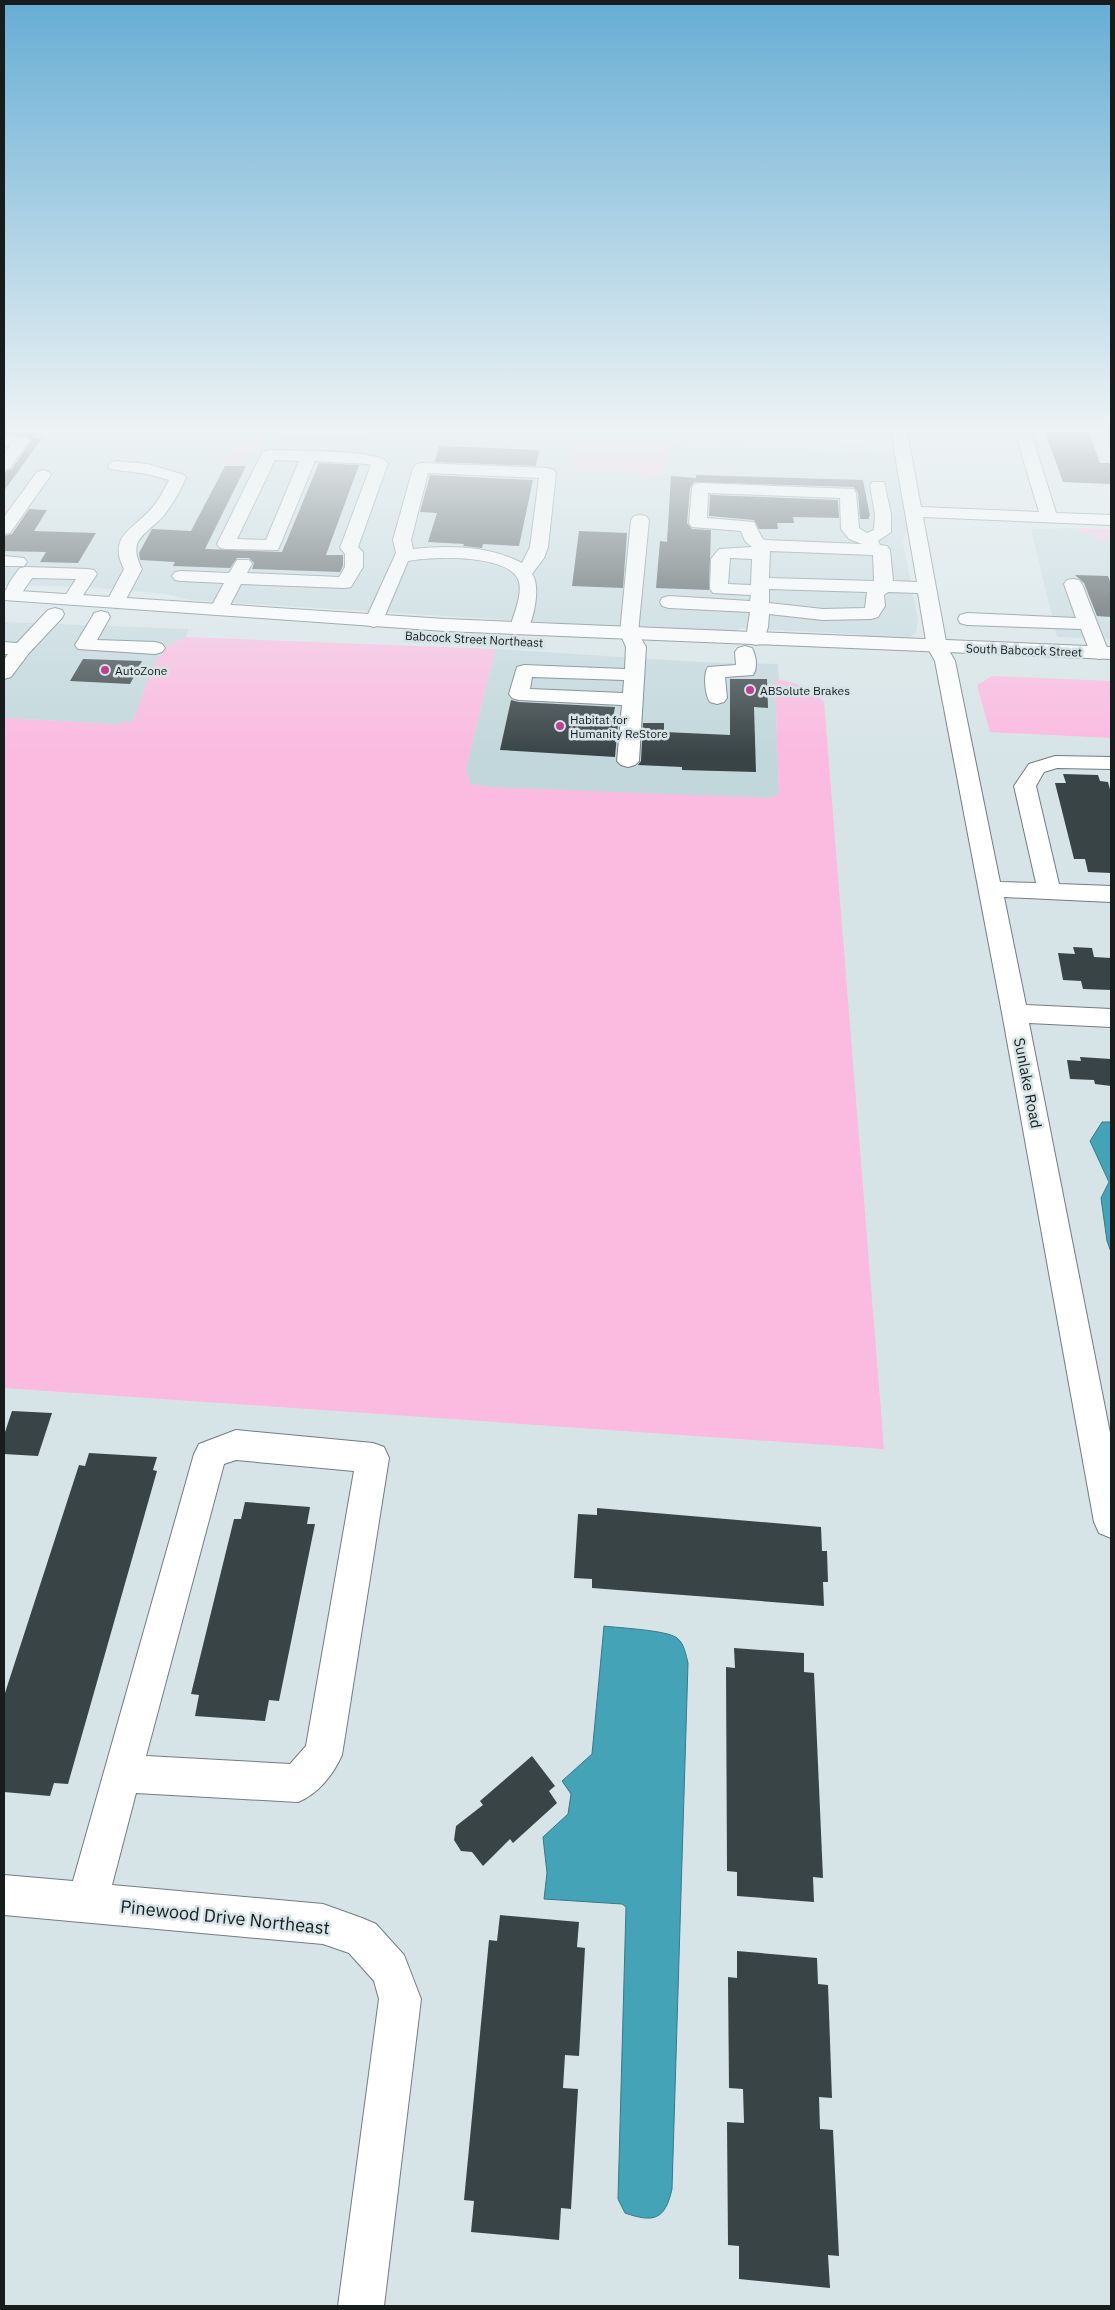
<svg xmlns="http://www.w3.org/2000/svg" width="1115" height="2310" font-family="'IBM Plex Sans',sans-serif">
	<rect width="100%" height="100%" fill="#d7e4e7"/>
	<g fill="#c2d7dc">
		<polygon points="4,432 171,432 183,435 174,447 234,445 222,464 260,451 270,434 576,445 573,470 641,472 664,475 671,444 897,452 910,520 903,542 918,620 916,633 906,640 879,640 853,634 741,628 734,632 653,629 189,600 166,594 87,587 4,585"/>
		<polygon points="675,439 906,448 943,632 924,631 925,620 922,599 910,542 916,521 897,450 676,441"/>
		<polygon points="1074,528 1103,540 1111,541 1111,639 1057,637 1031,529"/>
		<polygon points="4,622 188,629 186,637 165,647 154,664 133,721 117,724 4,718"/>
		<polygon points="495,649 700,662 778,664 779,680 775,683 779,794 769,798 746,799 489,787 470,784 466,769"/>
	</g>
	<g fill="#fbbae0">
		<path d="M171 432H656L669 438 671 444 664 475 643 480 640 472 573 470 575 445 270 434C254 458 251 462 221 464L233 445 173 447 183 435Z"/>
		<polygon points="1074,528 1111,529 1111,541 1103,540"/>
		<path d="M186 637 495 649 466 769 470 784 489 787 769 798 779 794 775 682 779 680C798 682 810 689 824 702L884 1449 4 1388V718L117 724 133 721 154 664 165 647Z"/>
		<polygon points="992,676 1111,681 1111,738 990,732 977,685"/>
	</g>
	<g fill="#44a3b7" stroke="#367a89">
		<polygon points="1102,1122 1111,1122 1111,1252 1107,1241 1101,1198 1109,1182 1090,1141"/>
		<path d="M604 1626C619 1628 667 1630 677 1638 684 1643 686 1655 688 1663L672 2189C665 2220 654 2223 625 2213L618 2199 626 1907 622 1904 544 1899 547 1873 543 1837 568 1814 571 1794 562 1781 592 1754Z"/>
	</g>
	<g fill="#394446">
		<polygon points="4,432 36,432 32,438 42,438 4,491 4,472 12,469 31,441 27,436 4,434"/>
		<polygon points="1045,432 1089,432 1100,463 1111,463 1111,484 1063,482"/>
		<polygon points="439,446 539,450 536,466 435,462"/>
		<polygon points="319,463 359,465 326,555 343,555 343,566 340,572 252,569 254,563 249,558 237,558 230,568 173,566 175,562 140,560 139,553 152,529 191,531 225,466 246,466 205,549 282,552"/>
		<polygon points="430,475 533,480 519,546 483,544 482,548 463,546 464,544 428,542 437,513 420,512"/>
		<polygon points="696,475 863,480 870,516 869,516 869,519 860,519 858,493 854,487 694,482 690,488 687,523 692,529 711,530 709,590 656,588 660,541 667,542 671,476 696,478"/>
		<polygon points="710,495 838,500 839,518 793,517 794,523 777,523 778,529 759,529 754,520 709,516"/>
		<polygon points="29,509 47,510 34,531 96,533 78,563 40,562 46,552 4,551 4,536 12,534"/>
		<polygon points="579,531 627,533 623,588 572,586"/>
		<polygon points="1075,575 1108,576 1111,584 1111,617 1097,616 1084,583"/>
		<polygon points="83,659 142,661 130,684 70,681"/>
		<polygon points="730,679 767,679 768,708 754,707 756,772 682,770 682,767 638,765 641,761 643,723 664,723 664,732 730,735"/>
		<polygon points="511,700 519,702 615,707 612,723 618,723 615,757 500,750"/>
		<polygon points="1063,774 1098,775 1100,781 1108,782 1111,793 1111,873 1088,872 1085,859 1074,859 1055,783 1066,783"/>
		<polygon points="1073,947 1092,948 1094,957 1111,958 1111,990 1083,989 1081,981 1063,980 1058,953 1075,954"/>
		<polygon points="1080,1057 1111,1059 1111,1086 1095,1084 1094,1080 1070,1079 1067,1060 1081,1061"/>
		<polygon points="12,1411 52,1413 38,1456 4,1454 4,1435"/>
		<polygon points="89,1453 157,1457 153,1470 157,1471 68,1784 54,1783 50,1796 4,1792 4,1696 79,1465 85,1466"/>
		<polygon points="245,1502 310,1507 307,1524 315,1524 279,1701 269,1700 265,1721 195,1716 199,1695 191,1694 234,1519 241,1519"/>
		<polygon points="597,1508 821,1527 822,1551 827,1551 828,1582 823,1582 824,1606 592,1588 592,1579 574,1578 578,1514 597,1515"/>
		<polygon points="734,1648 804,1653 804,1672 814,1673 823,1878 813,1877 814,1902 737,1896 737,1872 727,1871 726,1667 735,1668"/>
		<polygon points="532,1756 555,1786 549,1791 557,1803 513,1843 510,1839 483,1866 472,1852 461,1851 454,1840 456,1826 483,1805 480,1801"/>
		<polygon points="500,1915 579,1922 577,1947 585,1948 579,2056 565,2055 563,2088 578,2089 571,2209 561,2208 559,2240 471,2232 474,2201 464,2200 489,1940 497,1941"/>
		<polygon points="737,1951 817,1958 818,1984 828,1985 832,2098 819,2097 820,2129 833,2130 839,2256 828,2255 830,2288 739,2279 739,2246 728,2245 727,2122 744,2123 743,2089 729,2088 728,1977 737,1978"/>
	</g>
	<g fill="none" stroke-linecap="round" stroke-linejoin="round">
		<g stroke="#717d80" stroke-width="2">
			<g id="minor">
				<path d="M891 432H907L921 507 1039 512 1015 432H1031L1056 513 1111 515V525L923 517 947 647 955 661 1000 882 1036 883 1014 786 1029 764 1055 756 1111 757V769L1057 768 1044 772 1036 786 1059 884 1111 886V902L1004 897 1026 1005 1111 1009V1027L1029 1023 1111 1438V1538L1099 1533 1094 1522 1002 1013 935 661 927 647 918 593 888 592 884 595 885 606 878 617 871 619 823 620 769 614 768 627 763 643 756 645 749 643 746 639 750 612 669 608 662 606 660 602 662 598 669 596 750 601 751 595 713 593 710 589 711 559 719 549 752 547 745 541 741 531 692 527 689 523 692 488 694 484 700 483 854 489 856 493 859 528 867 533 874 530 875 514 870 486 872 482H884L891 514V532L878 541 880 545 887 546 890 550 893 581 917 582ZM708 493 840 498 841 529 849 539 862 544 765 540 762 538 754 522 707 518ZM770 551 873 555 874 581 769 578ZM730 558 752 559 751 585 728 584ZM769 589 867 592 865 608 823 609 769 603Z"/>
				<polygon points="4,436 27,438 29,441 10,468 4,470 4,454 10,446 4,446"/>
				<path d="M269 450C289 451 379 449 388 463L358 547 363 552V567L351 587 345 588 241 584 226 613 219 615 212 613 210 609 224 583 181 581 175 580 172 576 175 572 181 571 229 573 237 560H249L252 564 247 573 339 577 345 567V554L340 548 371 465 367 464 315 461 278 550 226 549 220 548 217 544 261 455 263 452ZM275 460 299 461 266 540 237 539Z"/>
				<path d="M116 461 148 464 184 475 186 478C180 491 173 504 164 515 147 535 126 538 142 569L123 605 116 607 109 605 107 601 124 569C107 536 134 529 152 508 159 500 164 490 169 480L147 474 110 469 108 466 110 463Z"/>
				<path d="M421 463 548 468 554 470 556 473 548 547 544 558 532 574C541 586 534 620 526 632L519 634 512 632 510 628C513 615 524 593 518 579 506 554 432 556 408 561L381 625 374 627 367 625 365 621 396 553 393 540 413 468 415 465ZM428 473 539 478 530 547 522 563C490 546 448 545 413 549L411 540Z"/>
				<polygon points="43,470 49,472 51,475 10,533 4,534 4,517 37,472"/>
				<path d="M640 515 646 516 649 520 638 633 646 647 639 761 635 765 628 767 621 765 617 761 622 705 519 700 512 698 509 694 517 667 524 665 625 669 626 647 620 633 631 520 634 516ZM532 677 624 680 623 693 530 689Z"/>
				<polygon points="4,556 24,558 27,562 24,566 4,566"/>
				<path d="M26 567 88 569 94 570 97 574 78 603H66L63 599 76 579 32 578 17 600H5C3 589 13 577 20 568Z"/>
				<polygon points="1073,579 1079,580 1082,584 1109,653 1106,657 1099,659 1092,657 1081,629 967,625 960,623 958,619 960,615 967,613 1076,618 1064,584 1067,580"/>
				<polygon points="55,608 62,610 64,614 62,618 29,653 11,677 4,679 4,660 8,654 4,654 4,642 17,643 48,610"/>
				<polygon points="101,611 108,613 110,617 97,640 155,642 162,644 165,648 162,652 155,654 78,649 75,645 92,617 94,613"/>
				<path d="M745 646 752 648C756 655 758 668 753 675L725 677 727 698 724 702 717 704 710 702C705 695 703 674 708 667L736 665 735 652 738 648Z"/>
				<path d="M236 1430 373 1443 384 1447 389 1458 342 1755C333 1775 318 1794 298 1802L136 1793 112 1885 323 1904 362 1918 376 1924 404 1955 421 1999 384 2306H338L379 1999 374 1981 349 1953 323 1944 4 1915V1875L73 1881 194 1454 199 1444ZM236 1460 354 1471 306 1746 290 1764 146 1756 224 1464Z"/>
			</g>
		</g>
		<g stroke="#717d80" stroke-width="2">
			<polygon id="major" points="4,590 445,619 1111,647 1111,659 445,631 4,600"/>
		</g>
		<use href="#minor" fill="#fff" fill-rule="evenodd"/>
		<use href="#major" fill="#fff" fill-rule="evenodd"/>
	</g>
	<linearGradient id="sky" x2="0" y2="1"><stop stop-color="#66add4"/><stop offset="0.57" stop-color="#edf3f4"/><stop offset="1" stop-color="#edf3f4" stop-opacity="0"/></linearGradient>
	<rect width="1115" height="755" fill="url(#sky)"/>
	<g fill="#bb4194" stroke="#d7e4e7" stroke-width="2">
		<circle cx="105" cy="670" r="5"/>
		<circle cx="750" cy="690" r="5"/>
		<circle cx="560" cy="726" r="5"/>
	</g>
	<g text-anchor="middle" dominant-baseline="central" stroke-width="5" stroke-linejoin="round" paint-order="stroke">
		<g font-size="12" fill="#171c1d" stroke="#d7e4e7">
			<text transform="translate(474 639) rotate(3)">Babcock Street Northeast</text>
			<text transform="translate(1024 650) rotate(2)">South Babcock Street</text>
		</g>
		<g font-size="12" fill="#171c1d" stroke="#d7e4e7" text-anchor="start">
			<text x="115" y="670">AutoZone</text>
			<text x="760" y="690">ABSolute Brakes</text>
			<text x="570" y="719">Habitat for<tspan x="570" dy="14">Humanity ReStore</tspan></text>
		</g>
		<g font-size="15" fill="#171c1d" stroke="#d7e4e7">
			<text transform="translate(1028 1083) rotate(79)">Sunlake Road</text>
		</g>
		<g font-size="18" fill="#171c1d" stroke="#d7e4e7">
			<text transform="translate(225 1917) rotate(6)">Pinewood Drive Northeast</text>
		</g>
	</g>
	<rect width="1115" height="2310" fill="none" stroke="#171c1d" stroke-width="10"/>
</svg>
